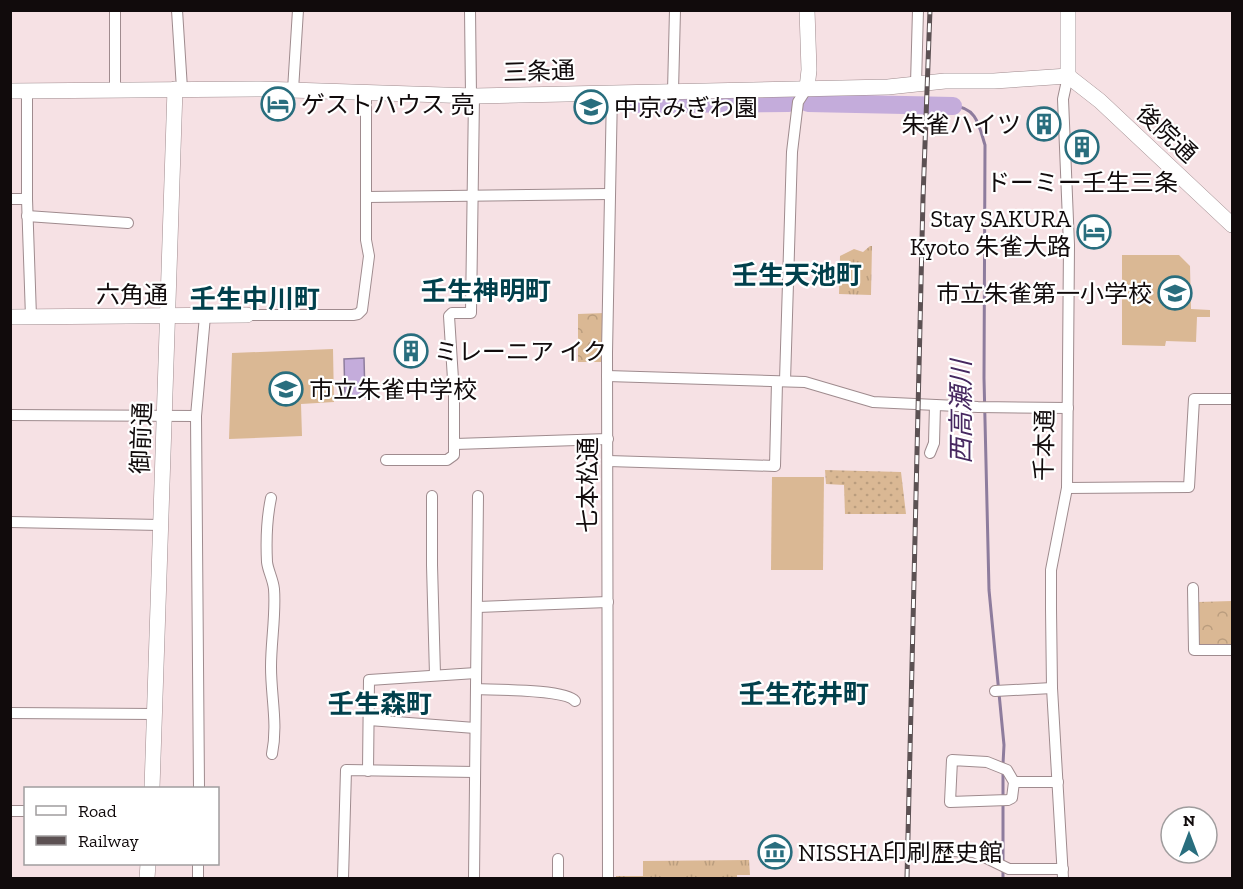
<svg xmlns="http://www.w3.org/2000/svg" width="1243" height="889" font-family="'Zilla Slab','Noto Sans JP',serif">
	<defs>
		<pattern id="grass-tufts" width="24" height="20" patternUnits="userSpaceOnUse" patternTransform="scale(1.5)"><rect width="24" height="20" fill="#dab894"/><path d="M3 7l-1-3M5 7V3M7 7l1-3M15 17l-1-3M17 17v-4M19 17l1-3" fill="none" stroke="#ba9d7e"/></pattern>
		<pattern id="park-crowns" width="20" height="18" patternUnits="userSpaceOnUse" patternTransform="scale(1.5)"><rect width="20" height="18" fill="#dab894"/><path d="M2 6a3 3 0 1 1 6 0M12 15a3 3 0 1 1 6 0" fill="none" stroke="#ba9d7e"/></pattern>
		<pattern id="garden-dots" width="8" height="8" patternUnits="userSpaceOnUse" patternTransform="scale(1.5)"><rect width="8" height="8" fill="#dab894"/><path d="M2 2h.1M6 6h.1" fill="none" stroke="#ba9d7e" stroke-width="1.8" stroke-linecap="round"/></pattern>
	</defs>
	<rect width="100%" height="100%" fill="#f6e1e4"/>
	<g fill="url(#grass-tufts)">
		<polygon points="870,246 872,246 871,295 839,294 840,256 854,249 863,252"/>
		<polygon points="749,860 750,875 737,875 737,878 616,878 616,876 643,876 643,861"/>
	</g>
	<g fill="url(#park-crowns)">
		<polygon points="605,313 604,362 578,362 578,314"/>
		<polygon points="1232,601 1232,645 1201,646 1197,641 1198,602"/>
	</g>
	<polygon fill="url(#garden-dots)" points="825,470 901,472 906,514 845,514 844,485 826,484"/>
	<g fill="#dab894">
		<polygon points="1122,255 1179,255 1190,266 1191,309 1210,310 1210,317 1197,317 1196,342 1166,341 1165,346 1122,345"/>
		<polygon points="333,349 334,402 301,404 302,436 229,439 232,353"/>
		<polygon points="772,477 824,477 823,570 771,570"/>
	</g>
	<polygon fill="#c4acdb" stroke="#8e7c9d" stroke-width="1.5" points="364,358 365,397 345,398 344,359"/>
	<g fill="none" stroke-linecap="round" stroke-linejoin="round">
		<g stroke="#8e7c9d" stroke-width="3">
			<path d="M953 106C977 107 979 126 985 145L984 378 989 590 1004 745 1003 764"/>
			<polyline points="1003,797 1003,771"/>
			<polyline points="1003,863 1003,804"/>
			<polyline points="1003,878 1003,870"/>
		</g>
		<g stroke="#c4acdb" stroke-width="18">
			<polyline points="633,101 635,104 789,103"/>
			<polyline points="808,103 953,106"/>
		</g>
		<g stroke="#9f8b8e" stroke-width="12">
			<g id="street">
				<polyline points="115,10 115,91"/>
				<polyline points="177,10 182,89"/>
				<polyline points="470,10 471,96"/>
				<polyline points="916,84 918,10"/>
				<polyline points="293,90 298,10"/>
				<polyline points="673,91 675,10"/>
				<polyline points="27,92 27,199 31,317"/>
				<polyline points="367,197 609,194"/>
				<polyline points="10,199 27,199"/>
				<polyline points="27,216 128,223"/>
				<polyline points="247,315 353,315 358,314 362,310 369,256 366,240 366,93"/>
				<polyline points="607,376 805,382 873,402 978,407 1068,408"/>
				<polyline points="785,381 792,152 798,102 807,88"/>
				<polyline points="10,415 196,416"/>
				<polyline points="455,444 608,439"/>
				<polyline points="930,453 934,443 935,405"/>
				<polyline points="386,460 447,460 454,455 454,395 449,316 452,313 471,313 474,96"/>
				<polyline points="608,461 775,466 777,382"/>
				<polyline points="1067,488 1189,487 1194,399 1232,399"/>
				<polyline points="432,496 432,565 435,675"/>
				<path d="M271 498C267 517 266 542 267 562 268 571 273 579 274 589 276 614 271 641 271 667 271 697 278 724 272 754"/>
				<polyline points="10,522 160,525"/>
				<polyline points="1193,588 1194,650 1232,650"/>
				<polyline points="478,607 608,602"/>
				<path d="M476 689C495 690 565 689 575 701"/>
				<polyline points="995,691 1052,688"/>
				<polyline points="10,713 154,714"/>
				<polyline points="369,720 475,728"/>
				<polyline points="368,771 369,680 476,673"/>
				<polyline points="1014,782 1012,798 1008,800 950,802 952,760 987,762 1007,770 1014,782 1058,782"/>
				<polyline points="199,788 196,416 205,316"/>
				<polyline points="10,811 26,811"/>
				<polyline points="951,851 974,852 1009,869 1063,869"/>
				<polyline points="558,859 558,878"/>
				<polyline points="198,878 198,864"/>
				<polyline points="343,878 346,770 475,772"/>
				<polyline points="474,878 478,496"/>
				<polyline points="608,878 607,353 612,92"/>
				<polyline points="1063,878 1052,688 1051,609 1051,570 1067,488 1069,245 1063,99 1068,76"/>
			</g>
		</g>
		<g stroke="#9f8b8e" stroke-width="16">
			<g id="secondary">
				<polyline points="807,10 809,70 807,88"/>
				<polyline points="1068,76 1100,101 1232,225"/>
				<polyline points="1068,76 1068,10"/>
				<polyline points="10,91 260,89 474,96 888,87 945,81 994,81 1068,76"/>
				<polyline points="10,317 247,315"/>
				<polyline points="152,788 175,89"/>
				<polyline points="147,878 148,864"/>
			</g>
		</g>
		<use href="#street" stroke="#fff" stroke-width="10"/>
		<use href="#secondary" stroke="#fff" stroke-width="15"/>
		<g stroke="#5c5153" stroke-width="5">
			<polyline id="rail" points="907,878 923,198 930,10"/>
		</g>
		<use href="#rail" stroke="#fff" stroke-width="3" stroke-dasharray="9" stroke-linecap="butt"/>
	</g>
	<defs>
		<g id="hotel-ring" transform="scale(1.725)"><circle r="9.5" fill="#fff" stroke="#296e7e" stroke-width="1.5"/><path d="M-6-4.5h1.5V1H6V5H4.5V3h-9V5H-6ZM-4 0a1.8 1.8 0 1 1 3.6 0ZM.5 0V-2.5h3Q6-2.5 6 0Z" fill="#296e7e"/></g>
		<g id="school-ring" transform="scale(1.725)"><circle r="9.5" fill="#fff" stroke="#296e7e" stroke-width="1.5"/><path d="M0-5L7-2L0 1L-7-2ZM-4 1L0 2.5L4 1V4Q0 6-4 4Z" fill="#296e7e"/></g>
		<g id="building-ring" transform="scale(1.725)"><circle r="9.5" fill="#fff" stroke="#296e7e" stroke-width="1.5"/><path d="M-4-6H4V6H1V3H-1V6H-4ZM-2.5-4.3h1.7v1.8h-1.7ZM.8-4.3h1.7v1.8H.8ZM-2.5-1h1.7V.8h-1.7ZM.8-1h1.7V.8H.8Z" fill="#296e7e"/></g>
		<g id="museum-ring" transform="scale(1.725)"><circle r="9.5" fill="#fff" stroke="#296e7e" stroke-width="1.5"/><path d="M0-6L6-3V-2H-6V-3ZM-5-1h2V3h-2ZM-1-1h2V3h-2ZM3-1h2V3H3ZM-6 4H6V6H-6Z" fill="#296e7e"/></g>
	</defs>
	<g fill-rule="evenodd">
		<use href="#hotel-ring" x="278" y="104"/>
		<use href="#school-ring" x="591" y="107"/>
		<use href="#building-ring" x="1044" y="124"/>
		<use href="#building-ring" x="1082" y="147"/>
		<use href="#hotel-ring" x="1094" y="232"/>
		<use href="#school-ring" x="1175" y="293"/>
		<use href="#building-ring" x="411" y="351"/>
		<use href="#school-ring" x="286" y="389"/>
		<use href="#museum-ring" x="775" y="852"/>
	</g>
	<g text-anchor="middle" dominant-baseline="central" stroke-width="4.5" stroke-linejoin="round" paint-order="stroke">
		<g font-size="24" fill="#110b0c" stroke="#fff">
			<text transform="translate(539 71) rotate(-2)">三条通</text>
			<text transform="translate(1167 133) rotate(43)">後院通</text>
			<text x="132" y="294">六角通</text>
			<text transform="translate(141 438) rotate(-88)">御前通</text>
			<text transform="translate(1044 445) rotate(-89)">千本通</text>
			<text transform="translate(587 485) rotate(-90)">七本松通</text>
		</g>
		<g font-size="24" fill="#110b0c" stroke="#fff" text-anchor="start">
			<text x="301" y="104">ゲストハウス 亮</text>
			<text x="614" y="107">中京みぎわ園</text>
			<text x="1021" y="124" text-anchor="end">朱雀ハイツ</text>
			<text x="1082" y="182" text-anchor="middle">ドーミー壬生三条</text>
			<text x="1071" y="218" text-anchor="end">Stay SAKURA<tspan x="1071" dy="28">Kyoto 朱雀大路</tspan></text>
			<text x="1152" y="293" text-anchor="end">市立朱雀第一小学校</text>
			<text x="434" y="351">ミレーニア イク</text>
			<text x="309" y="389">市立朱雀中学校</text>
			<text x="798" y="852">NISSHA印刷歴史館</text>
		</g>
		<g font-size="26" font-weight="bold" fill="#01404c" stroke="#fff">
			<text x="797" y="275">壬生天池町</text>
			<text x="486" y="291">壬生神明町</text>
			<text x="255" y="299">壬生中川町</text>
			<text x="804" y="694">壬生花井町</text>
			<text x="380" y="704">壬生森町</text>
		</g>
		<g font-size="26" font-style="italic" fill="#46275f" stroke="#fff">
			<text transform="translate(961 412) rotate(-90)">西高瀬川</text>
		</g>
	</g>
	<rect width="1243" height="889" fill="none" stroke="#110b0c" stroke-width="24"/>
	<rect x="24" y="787" width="195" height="78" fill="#ffffff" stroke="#a09d9e" stroke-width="1.5"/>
	<rect x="36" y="806" width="30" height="9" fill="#ffffff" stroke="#a09d9e" stroke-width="1.5"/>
	<text x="78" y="817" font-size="18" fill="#110b0c">Road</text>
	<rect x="36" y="836" width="30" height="9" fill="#5c5153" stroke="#a09d9e" stroke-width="1.5"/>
	<text x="78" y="847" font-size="18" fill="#110b0c">Railway</text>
	<g transform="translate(1189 835)"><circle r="28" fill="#ffffff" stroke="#a09d9e" stroke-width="1.5"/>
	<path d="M0-4.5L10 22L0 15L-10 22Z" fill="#296e7e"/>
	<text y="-9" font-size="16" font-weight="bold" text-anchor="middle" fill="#110b0c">N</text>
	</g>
</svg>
